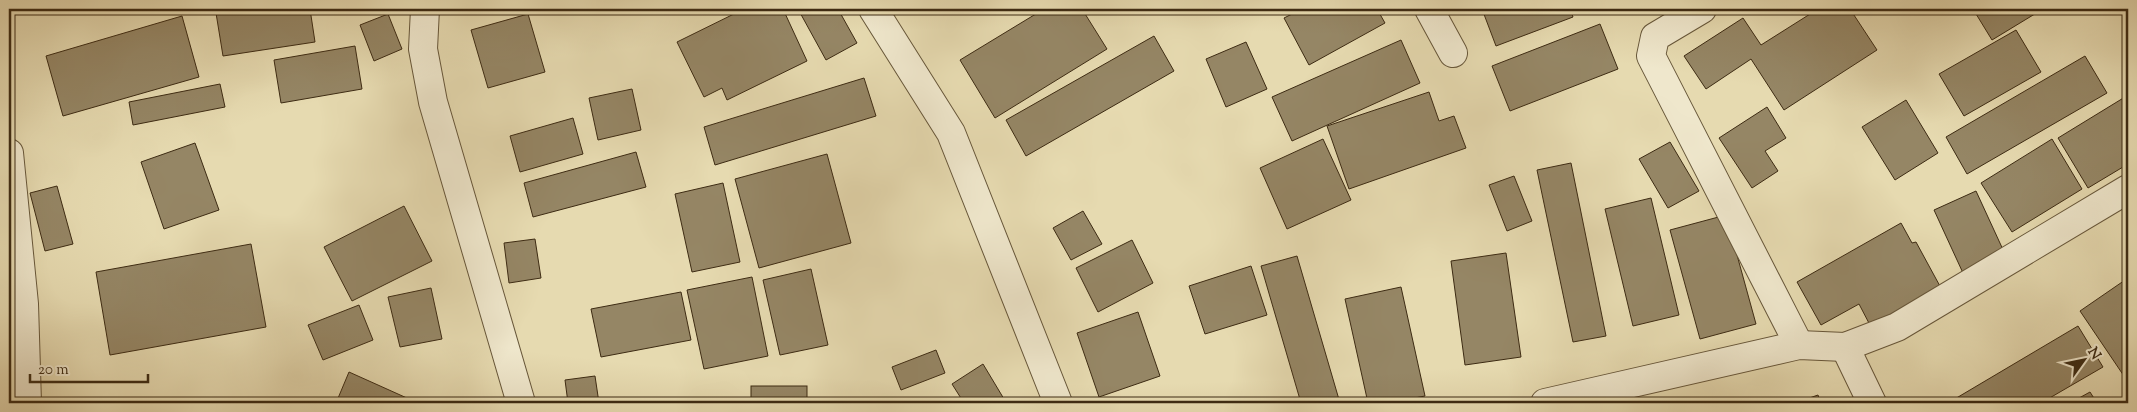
<svg xmlns="http://www.w3.org/2000/svg" width="2137" height="412" font-family="'Sorts Mill Goudy',serif">
	<rect width="100%" height="100%" fill="#e6dab0"/>
	<filter id="stains"><feTurbulence type="fractalNoise" baseFrequency=".004" numOctaves="4"/><feColorMatrix values="0 0 0 0 .2 0 0 0 0 .09 0 0 0 0 .02 0 0 0 .5 -.17"/></filter>
	<radialGradient id="worn" r=".72"><stop offset=".6" stop-color="#630" stop-opacity="0"/><stop offset="1" stop-color="#630" stop-opacity=".3"/></radialGradient>
	<g fill="#958665" stroke="#3d2b13">
		<polygon points="245,9 310,9 315,42 223,56 216,13"/>
		<polygon points="744,9 783,9 807,61 727,100 722,88 704,97 677,42"/>
		<polygon points="798,9 838,9 857,43 826,60"/>
		<polygon points="1044,9 1082,9 1107,49 995,118 960,60"/>
		<polygon points="1302,9 1377,9 1385,23 1309,65 1284,18"/>
		<polygon points="1482,9 1570,9 1573,17 1496,46"/>
		<polygon points="1818,9 1850,9 1877,50 1784,110 1751,59 1706,89 1684,56 1743,18 1761,45"/>
		<polygon points="1973,9 2043,9 1992,40"/>
		<polygon points="388,14 402,49 374,61 360,25"/>
		<polygon points="528,14 545,72 488,88 471,30"/>
		<polygon points="182,16 199,77 63,116 46,56"/>
		<polygon points="1600,24 1618,69 1510,111 1492,66"/>
		<polygon points="2016,30 2041,72 1964,116 1939,74"/>
		<polygon points="1154,36 1174,71 1026,156 1006,120"/>
		<polygon points="1401,40 1420,83 1292,141 1272,97"/>
		<polygon points="1246,42 1267,89 1226,107 1206,59"/>
		<polygon points="355,46 362,89 281,103 274,60"/>
		<polygon points="2085,56 2107,93 1967,174 1946,137"/>
		<polygon points="864,78 876,116 715,165 704,127"/>
		<polygon points="220,84 225,107 133,125 129,102"/>
		<polygon points="632,89 641,130 598,140 589,98"/>
		<polygon points="1429,92 1439,121 1454,116 1466,148 1349,189 1327,126"/>
		<polygon points="2125,97 2128,102 2128,164 2088,188 2058,138"/>
		<polygon points="1906,100 1938,153 1895,180 1862,127"/>
		<polygon points="1767,107 1786,138 1765,151 1778,171 1752,188 1719,138"/>
		<polygon points="573,118 583,154 520,172 510,136"/>
		<polygon points="1323,139 1351,200 1287,229 1260,168"/>
		<polygon points="2052,139 2082,189 2012,232 1981,183"/>
		<polygon points="1670,142 1699,191 1668,208 1639,159"/>
		<polygon points="195,143 219,210 164,229 141,162"/>
		<polygon points="636,152 646,187 533,217 524,183"/>
		<polygon points="827,154 851,243 759,268 735,179"/>
		<polygon points="1571,163 1606,336 1573,342 1537,170"/>
		<polygon points="1514,176 1532,221 1507,231 1489,185"/>
		<polygon points="723,183 740,262 692,272 675,194"/>
		<polygon points="57,186 73,244 45,251 30,193"/>
		<polygon points="1976,191 2005,254 1963,273 1934,210"/>
		<polygon points="1651,198 1679,315 1633,326 1605,209"/>
		<polygon points="404,206 432,261 352,301 324,247"/>
		<polygon points="1083,211 1102,244 1071,260 1053,228"/>
		<polygon points="1726,215 1756,324 1700,339 1670,230"/>
		<polygon points="1901,223 1912,243 1916,242 1941,288 1871,327 1859,304 1821,325 1797,282"/>
		<polygon points="535,239 541,278 509,283 504,243"/>
		<polygon points="1132,240 1153,283 1098,312 1076,268"/>
		<polygon points="251,244 266,327 110,355 96,272"/>
		<polygon points="1506,253 1521,357 1465,365 1451,261"/>
		<polygon points="1297,256 1340,403 1301,403 1261,266"/>
		<polygon points="1251,266 1267,315 1205,334 1189,286"/>
		<polygon points="811,269 828,345 780,355 763,280"/>
		<polygon points="752,277 768,356 704,369 687,290"/>
		<polygon points="2128,278 2128,382 2080,311"/>
		<polygon points="1401,287 1425,396 1388,403 1368,403 1345,299"/>
		<polygon points="431,288 442,339 400,347 388,297"/>
		<polygon points="681,292 691,340 601,357 591,309"/>
		<polygon points="359,305 373,340 323,360 308,325"/>
		<polygon points="1138,312 1160,376 1099,397 1077,333"/>
		<polygon points="2078,326 2103,367 2041,403 1948,403"/>
		<polygon points="936,350 945,373 901,390 892,367"/>
		<polygon points="983,364 1004,399 997,403 964,403 952,384"/>
		<polygon points="349,372 418,403 336,403"/>
		<polygon points="595,376 599,403 568,403 565,380"/>
		<rect x="751" y="386" width="56" height="17"/>
		<polygon points="2090,392 2097,403 2070,403"/>
		<polygon points="1818,395 1821,403 1795,403"/>
		<polygon points="492,401 492,403 462,403 462,402"/>
	</g>
	<g fill="none" stroke-linecap="round" stroke-linejoin="round">
		<g stroke="#67573a" stroke-width="30">
			<g id="minor">
				<polyline points="425,9 423,49 433,102 521,403"/>
				<polyline points="873,9 951,133 1058,403"/>
				<polyline points="1429,9 1453,53"/>
				<polyline points="1702,9 1655,37 1651,56 1799,345"/>
				<polyline points="9,153 24,304 27,403"/>
				<polyline points="1845,347 1872,403"/>
				<polyline points="1545,403 1799,345 1845,347 1897,327 2128,189"/>
			</g>
		</g>
		<use href="#minor" stroke="#efe7cc" stroke-width="28"/>
	</g>
	<rect width="2137" height="412" fill="none" stroke="#e6dab0" stroke-width="30"/>
	<rect x="10" y="10" width="2117" height="392" fill="none" stroke="#3d2b13" stroke-width="2.5"/>
	<rect x="15" y="15" width="2107" height="382" fill="none" stroke="#3d2b13"/>
	<g transform="translate(2084 360) rotate(57)" stroke="#efe7cc" stroke-width="4" paint-order="stroke">
	<path d="M0-4L9 19L0 12L-9 19Z" fill="#3d2b13"/>
	<text y="-8" font-size="14" font-weight="bold" text-anchor="middle" fill="#3d2b13">N</text>
	</g>
	<path d="M30 374v8h118v-8" fill="none" stroke="#3d2b13" stroke-width="2.5"/>
	<text x="38" y="374" font-size="15" fill="#3d2b13" stroke="#efe7cc" stroke-width="4" paint-order="stroke">20 m</text>
	<rect width="100%" height="100%" filter="url(#stains)"/>
	<rect width="100%" height="100%" fill="url(#worn)"/>
</svg>
